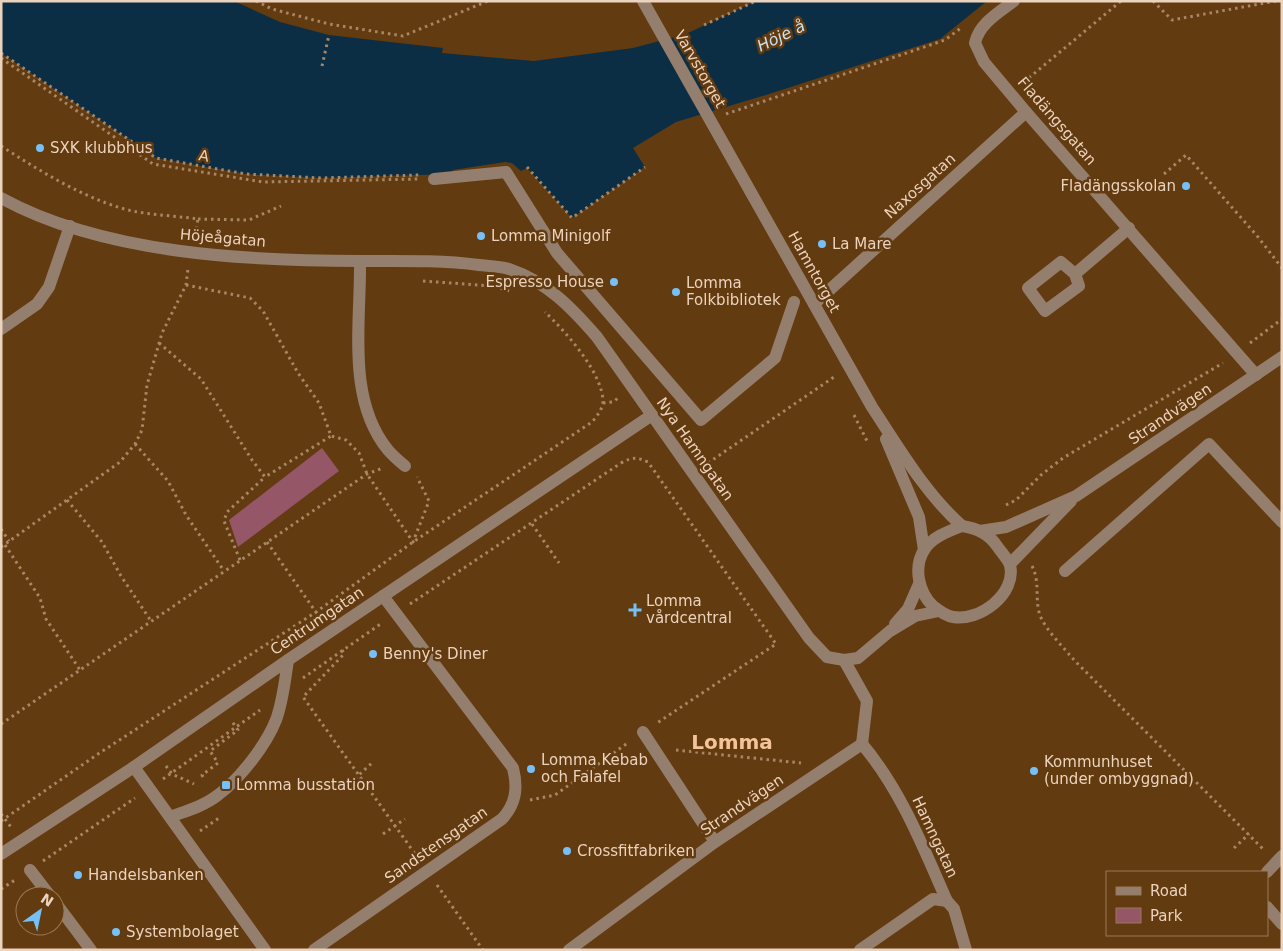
<svg xmlns="http://www.w3.org/2000/svg" width="1283" height="951" font-family="'DejaVu Sans',sans-serif">
	<rect width="100%" height="100%" fill="#633b10"/>
	<polygon fill="#955668" points="322,448 339,471 238,547 229,520"/>
	<polygon fill="#0c2e45" points="1,1 234,1 280,22 329,35 443,48 442,53 534,61 633,48 686,34 756,1 987,1 940,39 766,95 676,122 633,148 645,167 572,218 527,168 521,171 512,163 505,162 453,170 451,174 321,178 246,174 156,158 1,53"/>
	<g fill="none" stroke-linecap="round" stroke-linejoin="round">
		<g stroke="#a88767" stroke-width="3" stroke-dasharray="2.5 4" stroke-linecap="butt">
			<polyline points="256,1 272,9 329,24 403,36 488,1"/>
			<polyline points="1153,1 1172,20 1276,1"/>
			<polyline points="704,25 756,1"/>
			<polyline points="1,53 156,158 246,174 321,178 419,175"/>
			<polyline points="1,58 153,164 263,182 419,179"/>
			<polyline points="322,66 329,35"/>
			<polyline points="1024,82 1121,1"/>
			<polyline points="726,114 945,40 961,28"/>
			<path d="M1 146C42 172 84 199 132 211 153 215 176 216 198 219L195 236"/>
			<polyline points="527,167 572,218 645,167"/>
			<polyline points="1164,174 1186,155 1258,237 1282,268"/>
			<polyline points="198,219 249,220 281,206"/>
			<polyline points="423,281 492,286 513,292"/>
			<polyline points="186,285 250,298 263,311 298,373 319,403 331,436 346,440 359,453 367,474 413,542 429,501 417,477"/>
			<polyline points="159,343 201,379 252,460 265,477 331,436"/>
			<polyline points="1250,343 1282,319"/>
			<polyline points="603,403 613,402 618,398"/>
			<polyline points="854,415 867,441"/>
			<polyline points="135,444 168,481 186,515 224,571"/>
			<polyline points="708,463 834,377"/>
			<polyline points="67,500 102,542 121,576 151,621"/>
			<polyline points="1006,505 1016,500 1041,475 1063,458 1223,363"/>
			<polyline points="532,524 559,563"/>
			<polyline points="1,529 9,541"/>
			<polyline points="267,542 320,618"/>
			<polyline points="5,545 40,598 46,619 80,670"/>
			<polyline points="1,547 120,462 135,444 142,430 147,385 162,333 186,285 188,269"/>
			<polyline points="240,560 224,521 227,512 265,477"/>
			<path d="M1032 566C1040 582 1035 596 1039 612 1042 626 1064 648 1074 660L1264 850"/>
			<path d="M410 604 621 463C632 457 637 457 648 462L776 644 657 723"/>
			<polyline points="342,650 344,654 303,697 418,858"/>
			<polyline points="303,678 382,623"/>
			<polyline points="1,724 367,474 383,468"/>
			<polyline points="676,750 801,763"/>
			<polyline points="166,766 172,774 194,784"/>
			<polyline points="203,777 202,775 218,763 210,751 238,730 231,720"/>
			<polyline points="163,779 260,710"/>
			<polyline points="350,783 373,762"/>
			<polyline points="530,800 555,795 629,742"/>
			<polyline points="1,814 11,827"/>
			<path d="M1 821 98 754 316 612 413 542 592 422C597 416 602 410 603 402 603 373 565 331 545 312"/>
			<polyline points="200,831 219,818"/>
			<polyline points="383,834 405,819"/>
			<polyline points="1234,848 1249,834"/>
			<polyline points="43,861 135,798"/>
			<polyline points="437,885 483,950"/>
			<polyline points="1,889 15,880"/>
		</g>
		<g stroke="#947f6e" stroke-width="12">
			<path d="M643 1 872 407C899 448 925 493 962 526"/>
			<path d="M1014 1C998 13 979 24 975 43L984 62 1026 112 1256 375"/>
			<polyline points="434,179 506,172 557,253 701,420 775,358 794,302"/>
			<path d="M1 198C103 254 247 261 362 261 401 261 440 260 479 265 488 266 500 266 509 269 547 282 571 307 597 337L809 638 827 657 844 660 858 658 890 631 915 616 939 611"/>
			<path d="M360 261C361 322 346 399 388 450 393 456 399 461 405 466"/>
			<polyline points="1075,274 1079,286 1045,311 1028,288 1061,262 1075,274 1129,228"/>
			<polyline points="814,304 1026,112"/>
			<polyline points="1,329 37,304 49,287 70,226"/>
			<polyline points="886,439 919,517 924,550"/>
			<path d="M962 526C977 528 989 534 997 546 1001 552 1008 559 1010 565 1017 594 979 622 953 617 946 616 938 610 933 606 919 593 913 568 924 550 932 537 949 531 962 526Z"/>
			<polyline points="980,531 1006,527 1076,496 1282,357"/>
			<polyline points="1010,564 1071,501"/>
			<polyline points="1065,571 1209,444 1282,522"/>
			<polyline points="895,624 908,609 919,584"/>
			<polyline points="844,660 867,701 862,744"/>
			<polyline points="643,732 715,842"/>
			<path d="M862 744C901 790 923 847 947 901L954 909 966 950"/>
			<polyline points="134,767 265,950"/>
			<path d="M170 817C186 811 204 806 218 795 240 779 266 745 276 720 283 701 285 680 288 660"/>
			<polyline points="1,854 134,767 288,660 652,415"/>
			<polyline points="30,870 50,896"/>
			<polyline points="1267,872 1282,856"/>
			<polyline points="55,902 91,950"/>
			<polyline points="1267,907 1282,924"/>
			<path d="M314 950 502 819C516 804 518 788 513 768L383 596"/>
			<polyline points="569,950 715,842 862,744"/>
			<polyline points="860,950 933,899 947,901"/>
		</g>
	</g>
	<g fill="#76c0f7" stroke="#633b10" stroke-width="2">
		<circle cx="40" cy="148" r="5"/>
		<circle cx="1186" cy="186" r="5"/>
		<circle cx="481" cy="236" r="5"/>
		<circle cx="822" cy="244" r="5"/>
		<circle cx="614" cy="282" r="5"/>
		<circle cx="676" cy="292" r="5"/>
		<path d="M632.5 602.5h5v5h5v5h-5v5h-5v-5h-5v-5h5z"/>
		<circle cx="373" cy="654" r="5"/>
		<circle cx="531" cy="769" r="5"/>
		<circle cx="1034" cy="771" r="5"/>
		<rect x="221" y="780" width="10" height="10" rx="2.5"/>
		<circle cx="567" cy="851" r="5"/>
		<circle cx="78" cy="875" r="5"/>
		<circle cx="116" cy="932" r="5"/>
	</g>
	<g text-anchor="middle" dominant-baseline="central" stroke-width="5" stroke-linejoin="round" paint-order="stroke">
		<g font-size="15" fill="#ecd3be" stroke="#633b10">
			<text transform="translate(700 69) rotate(60)">Varvstorget</text>
			<text transform="translate(1057 121) rotate(49)">Fladängsgatan</text>
			<text transform="translate(204 156) rotate(10)">A</text>
			<text transform="translate(920 186) rotate(-42)">Naxosgatan</text>
			<text transform="translate(223 238) rotate(5)">Höjeågatan</text>
			<text transform="translate(814 272) rotate(61)">Hamntorget</text>
			<text transform="translate(1170 414) rotate(-34)">Strandvägen</text>
			<text transform="translate(695 449) rotate(55)">Nya Hamngatan</text>
			<text transform="translate(317 621) rotate(-34)">Centrumgatan</text>
			<text transform="translate(742 805) rotate(-34)">Strandvägen</text>
			<text transform="translate(935 837) rotate(65)">Hamngatan</text>
			<text transform="translate(436 845) rotate(-35)">Sandstensgatan</text>
		</g>
		<g font-size="15" fill="#ecd3be" stroke="#633b10" text-anchor="start">
			<text x="50" y="148">SXK klubbhus</text>
			<text x="1176" y="186" text-anchor="end">Fladängsskolan</text>
			<text x="491" y="236">Lomma Minigolf</text>
			<text x="832" y="244">La Mare</text>
			<text x="604" y="282" text-anchor="end">Espresso House</text>
			<text x="686" y="283">Lomma<tspan x="686" dy="17">Folkbibliotek</tspan></text>
			<text x="646" y="601">Lomma<tspan x="646" dy="17">vårdcentral</tspan></text>
			<text x="383" y="654">Benny's Diner</text>
			<text x="541" y="760">Lomma Kebab<tspan x="541" dy="17">och Falafel</tspan></text>
			<text x="1044" y="762">Kommunhuset<tspan x="1044" dy="17">(under ombyggnad)</tspan></text>
			<text x="236" y="785">Lomma busstation</text>
			<text x="577" y="851">Crossfitfabriken</text>
			<text x="88" y="875">Handelsbanken</text>
			<text x="126" y="932">Systembolaget</text>
		</g>
		<g font-size="16" font-style="italic" fill="#c8dff1" stroke="#633b10">
			<text transform="translate(781 36) rotate(-26)">Höje å</text>
		</g>
		<g font-size="20" font-weight="bold" fill="#f4c399" stroke="#633b10">
			<text x="732" y="742">Lomma</text>
		</g>
	</g>
	<rect width="1283" height="951" fill="none" stroke="#ecd3be" stroke-width="5"/>
	<rect x="1106" y="871" width="162" height="65" fill="#633b10" stroke="#9a7856"/>
	<rect x="1116" y="887" width="25" height="8" fill="#947f6e" stroke="#9a7856"/>
	<text x="1150" y="896" font-size="15" fill="#ecd3be">Road</text>
	<rect x="1116" y="908" width="25" height="15" fill="#955668" stroke="#9a7856"/>
	<text x="1150" y="921" font-size="15" fill="#ecd3be">Park</text>
	<g transform="translate(40 911) rotate(33)"><circle r="24" fill="#633b10" stroke="#9a7856"/>
	<path d="M0-4L9 19L0 12L-9 19Z" fill="#76c0f7"/>
	<text y="-8" font-size="14" font-weight="bold" text-anchor="middle" fill="#ecd3be">N</text>
	</g>
</svg>
